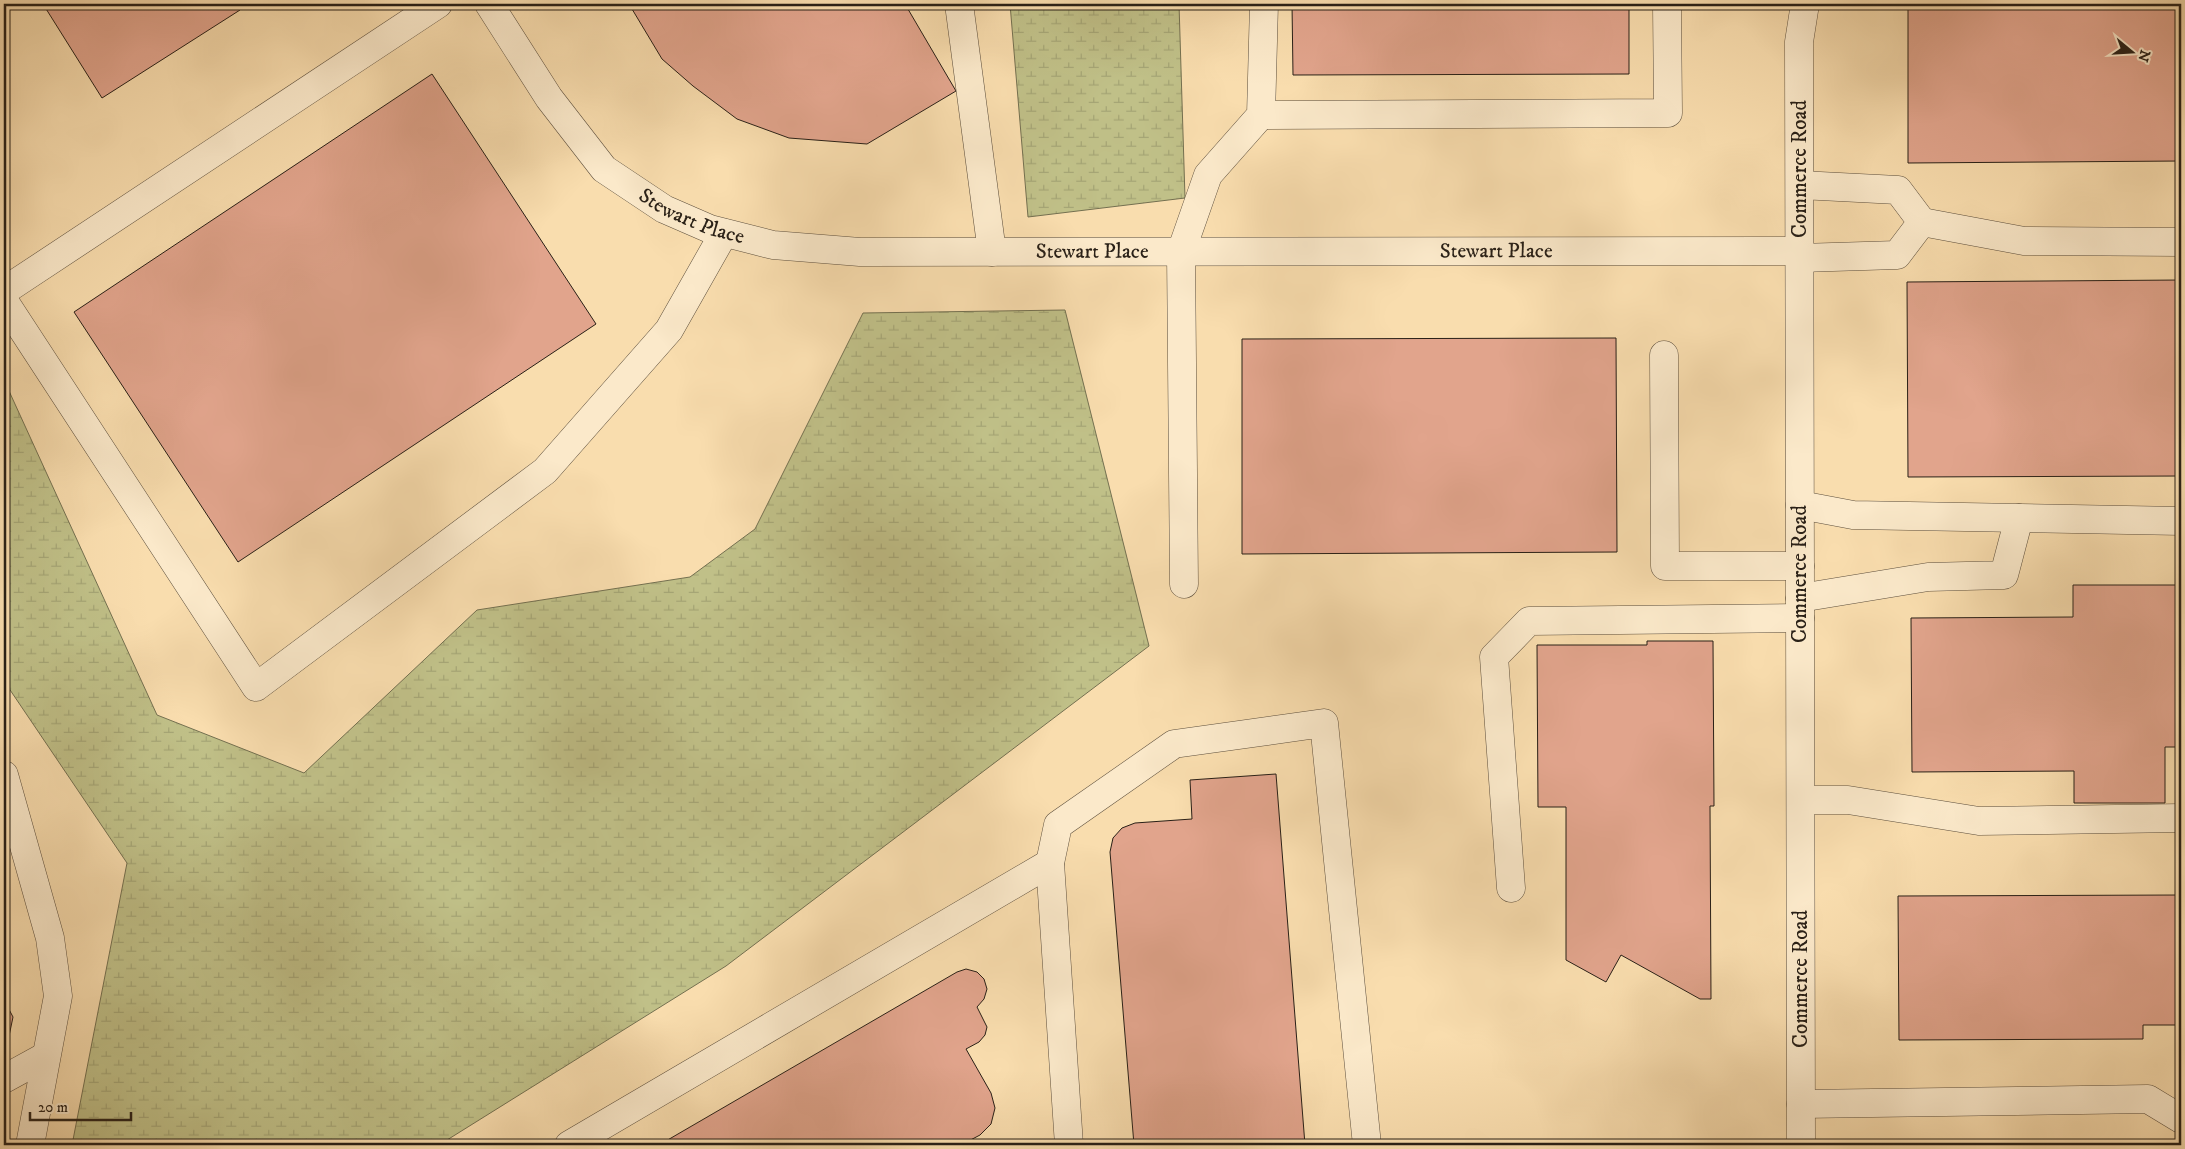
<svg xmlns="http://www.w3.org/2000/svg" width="2185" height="1149" font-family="'IM FELL DW Pica',serif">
	<defs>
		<pattern id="wetland-marsh" width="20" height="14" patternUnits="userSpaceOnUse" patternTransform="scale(1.25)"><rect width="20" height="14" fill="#c0c088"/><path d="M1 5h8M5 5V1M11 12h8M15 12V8" fill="none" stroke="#a5a575"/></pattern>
	</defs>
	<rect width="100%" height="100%" fill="#f9ddae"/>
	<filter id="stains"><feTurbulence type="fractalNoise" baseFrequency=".004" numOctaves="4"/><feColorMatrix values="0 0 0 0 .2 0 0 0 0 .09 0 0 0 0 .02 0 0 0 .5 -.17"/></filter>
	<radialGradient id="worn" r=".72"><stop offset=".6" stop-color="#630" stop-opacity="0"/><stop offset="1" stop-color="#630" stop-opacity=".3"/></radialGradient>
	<g fill="url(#wetland-marsh)" stroke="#747050">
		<polygon points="1010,4 1179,4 1185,198 1028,217"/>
		<polygon points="1065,310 1149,646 726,966 439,1145 72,1145 127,863 4,681 4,380 157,715 304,773 477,610 690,577 755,529 863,313"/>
	</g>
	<g fill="#e1a48c" stroke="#292017">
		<polygon points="43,4 236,4 240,10 102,98"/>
		<polygon points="629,4 905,4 956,91 867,144 789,138 737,119 693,86 662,59"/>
		<polygon points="1292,4 1629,4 1629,74 1293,75"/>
		<polygon points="1908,4 2181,4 2181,161 1908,163"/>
		<polygon points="432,74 596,324 238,562 74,312"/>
		<polygon points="2181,280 2181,476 1908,477 1907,282"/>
		<polygon points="1616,338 1617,552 1242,554 1242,339"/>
		<polygon points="2073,585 2181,585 2181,747 2165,747 2165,803 2074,803 2074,771 1912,772 1911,618 2073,617"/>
		<polygon points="1647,641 1713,641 1714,806 1710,806 1711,999 1700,999 1621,955 1606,982 1566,960 1566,807 1538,807 1537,645 1647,645"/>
		<polygon points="1276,774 1305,1145 1134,1145 1110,852 1113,838 1122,828 1135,823 1192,819 1190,780"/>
		<polygon points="2181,895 2181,1025 2143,1025 2143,1039 1899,1040 1898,896"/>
		<polygon points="966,969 977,972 984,979 987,989 984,999 977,1007 987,1027 985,1035 979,1042 966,1049 991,1093 995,1108 991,1124 980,1135 961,1145 659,1145 957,972"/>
		<polygon points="4,1000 13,1017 8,1041 4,1044"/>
	</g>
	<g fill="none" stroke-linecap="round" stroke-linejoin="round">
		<g stroke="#5d4f3d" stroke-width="29">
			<g id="minor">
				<path id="s1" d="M489 4 549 98 604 169 664 209 710 229 773 245 860 252 1800 251"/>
				<polyline points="959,4 992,252"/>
				<polyline points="1261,115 1668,113 1667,4"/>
				<polyline points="1800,185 1898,190 1922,222 1897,255 1800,258"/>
				<polyline points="1922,222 2024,241 2181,242"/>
				<polyline points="4,291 438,4"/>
				<polyline points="4,301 256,687 545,471 669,330 724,233"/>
				<polyline points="1664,355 1665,566 1800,566"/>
				<polyline points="1800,505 1853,515 2181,521"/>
				<polyline points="1184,584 1181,252 1208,175 1261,115 1264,4"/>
				<polyline points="1800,598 1928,577 2004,575 2019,518"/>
				<polyline points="4,775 50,938 58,996 30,1145"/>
				<polyline points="1801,800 1848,800 1979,821 2181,818"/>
				<polyline points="1511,888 1494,657 1529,621 1800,618"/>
				<polyline points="4,1079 46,1056"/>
				<polyline points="1801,1104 2148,1099 2181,1119"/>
				<polyline points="569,1145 1050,863"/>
				<polyline points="1069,1145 1050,863 1058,825 1174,744 1324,723 1367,1145"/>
				<polyline points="1801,1145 1799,42 1805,4"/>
			</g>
		</g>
		<use href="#minor" stroke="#fbe9ca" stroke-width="28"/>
	</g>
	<g text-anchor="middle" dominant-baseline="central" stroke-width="4.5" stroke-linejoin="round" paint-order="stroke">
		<g font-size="21" fill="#292017" stroke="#fbe9ca">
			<text transform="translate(1800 169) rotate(-90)">Commerce Road</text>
			<text stroke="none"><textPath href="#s1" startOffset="302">Stewart Place</textPath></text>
			<text stroke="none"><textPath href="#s1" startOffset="1112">Stewart Place</textPath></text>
			<text stroke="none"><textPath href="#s1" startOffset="708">Stewart Place</textPath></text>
			<text transform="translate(1800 574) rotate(-90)">Commerce Road</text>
			<text transform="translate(1801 979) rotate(-90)">Commerce Road</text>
		</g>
	</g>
	<rect width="2185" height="1149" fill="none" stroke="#f9ddae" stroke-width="20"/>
	<rect x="5" y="5" width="2175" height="1139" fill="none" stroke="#292017" stroke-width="2.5"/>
	<rect x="10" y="10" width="2165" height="1129" fill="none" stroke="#292017"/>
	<g transform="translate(2132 52) rotate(108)" stroke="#fbe9ca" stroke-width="4" paint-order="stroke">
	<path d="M0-4L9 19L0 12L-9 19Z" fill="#292017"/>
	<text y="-8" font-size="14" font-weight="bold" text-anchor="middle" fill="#292017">N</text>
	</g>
	<path d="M30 1112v8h101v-8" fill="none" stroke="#292017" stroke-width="2.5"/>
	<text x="38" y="1112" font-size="15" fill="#292017" stroke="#fbe9ca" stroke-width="4" paint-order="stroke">20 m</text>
	<rect width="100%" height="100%" filter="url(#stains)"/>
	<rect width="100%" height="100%" fill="url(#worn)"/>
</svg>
